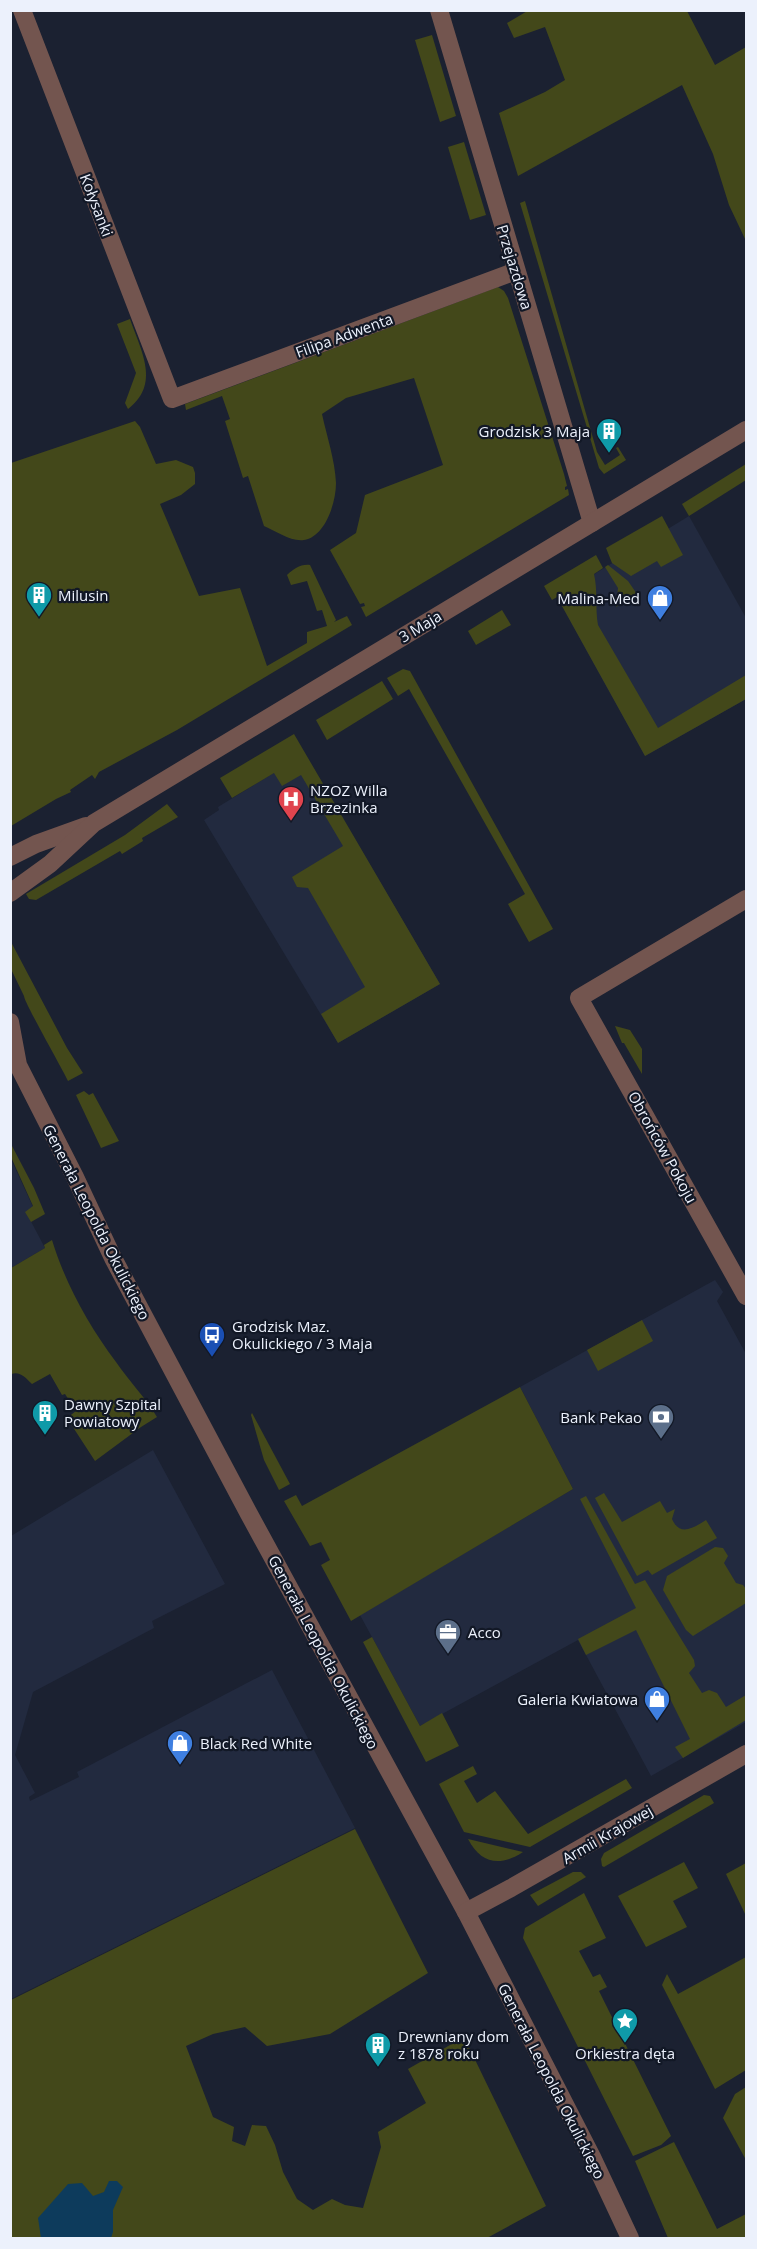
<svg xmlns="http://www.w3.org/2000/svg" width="757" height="2249" font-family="'Open Sans',sans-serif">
	<rect width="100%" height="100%" fill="#1b2131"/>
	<g fill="#222a3f">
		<polygon points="689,516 746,618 746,699 645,756 557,597"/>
		<polygon points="305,754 440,984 338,1043 204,820 219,810 218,807"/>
		<polygon points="10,1157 33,1207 26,1212 45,1248 11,1268"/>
		<polygon points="715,1280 723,1292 717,1301 746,1354 746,1722 651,1776 578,1640 420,1726 360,1615 573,1489 520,1387"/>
		<polygon points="153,1450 225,1584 152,1621 154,1628 33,1692 15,1755 35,1793 29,1797 30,1801 79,1777 77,1772 272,1670 355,1828 11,1999 11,1536"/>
	</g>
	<g fill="#43481a">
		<polygon points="529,10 687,11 715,65 746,47 746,241 729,205 713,154 682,85 518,176 499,113 545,92 565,80 545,27 514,38 507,23"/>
		<polygon points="432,35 456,116 440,122 415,40"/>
		<polygon points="464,142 486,215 470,220 448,147"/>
		<polygon points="525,201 597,452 605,465 620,455 616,448 618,447 626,460 604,474 599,468 520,203"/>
		<path d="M498 287 504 291 508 298 564 474 567 486 565 487V490L568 489 569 495 366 617 361 607 365 606 364 603 360 604 330 550 356 533 365 495 443 465 414 378 346 398 322 414C327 437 335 460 336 483 336 503 325 537 304 540 291 542 276 531 264 526L248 476 243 478 225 421 230 419 222 396 186 410 185 404Z"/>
		<path d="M130 319C141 351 161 384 128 409L125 403 136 373 117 324Z"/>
		<path d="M135 421 140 427 156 464 176 460 193 467 195 473V484L181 495 160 504 199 596 240 588 267 666 307 643V632L327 626 322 610 317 611 307 581 291 585 287 575C294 569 300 564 310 565L336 620 334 622 347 616 352 625 177 730 99 772 95 779 92 775 70 790 71 792 56 799 11 826V463Z"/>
		<polygon points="746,464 746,480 689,516 682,504"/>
		<polygon points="662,516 683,555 661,567 657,561 631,576 612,563 606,548"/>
		<path d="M596 555 603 568 594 574C598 591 595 608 598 625L658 728 746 675V699L645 756 557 597 552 600 544 586Z"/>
		<polygon points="608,565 628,581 637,594 616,607 618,588 605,567"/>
		<polygon points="502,610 511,625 476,645 468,631"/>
		<polygon points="403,669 410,671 553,929 529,942 508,904 525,894 409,689 398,696 387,678"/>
		<polygon points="382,681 393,699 327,740 316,720"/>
		<polygon points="294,734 440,984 338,1043 321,1014 365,987 308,888 297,887 292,877 343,846 301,775 282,786 274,773 232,798 220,778"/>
		<polygon points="167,804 178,817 142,838 143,841 122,854 120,851 36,900 29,899 26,894 125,835"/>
		<path d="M10 940 67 1048 83 1073 68 1081C62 1068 24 1002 24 996L11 969Z"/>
		<polygon points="615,1026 630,1030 642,1049 642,1074 624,1043 622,1043"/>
		<polygon points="84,1091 89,1095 93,1093 119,1141 101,1148 76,1095"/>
		<polygon points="11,1144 34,1188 45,1214 31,1222 25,1212 33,1206 11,1157"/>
		<path d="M52 1240C65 1283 89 1326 116 1362 129 1381 145 1397 157 1417L141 1427 95 1461 67 1418 76 1411 65 1394 62 1395 50 1374 32 1384C25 1377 20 1371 11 1374V1268L45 1248 44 1245Z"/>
		<polygon points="642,1320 653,1341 598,1371 587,1350"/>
		<polygon points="520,1387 573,1489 351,1621 321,1565 330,1560 321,1542 310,1546 284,1501 296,1495 302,1506"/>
		<polygon points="252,1413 290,1484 279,1490 264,1460 251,1415"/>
		<path d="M604 1493 622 1522 660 1501 667 1513 675 1509 672 1519C680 1537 693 1528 706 1520L717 1538 652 1575 648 1570 637 1576 595 1498Z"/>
		<polygon points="586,1496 635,1584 645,1580 694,1660 695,1666 689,1673 702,1693 709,1690 717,1693 726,1707 746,1695 746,1720 683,1758 675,1747 690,1739 636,1630 586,1655 578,1639 636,1608 580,1499"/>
		<polygon points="715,1547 723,1548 728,1556 724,1563 736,1583 743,1585 746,1589 746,1603 693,1636 686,1630 663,1590 667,1576"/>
		<polygon points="372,1637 420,1726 442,1713 459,1746 426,1762 363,1642"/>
		<polygon points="473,1766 477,1774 464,1781 477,1803 495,1791 528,1834 626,1779 632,1788 530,1847 464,1832 439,1784"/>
		<polygon points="704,1795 710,1796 714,1803 604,1867 602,1866 601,1859 604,1853"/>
		<polygon points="355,1829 428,1973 330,2034 267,2046 245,2027 213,2034 186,2046 213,2117 234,2127 232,2141 245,2146 252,2125 266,2126 275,2145 283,2172 297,2199 313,2210 332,2199 345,2205 363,2208 381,2147 378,2132 426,2103 408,2069 464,2037 546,2206 487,2238 11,2238 11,2000"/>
		<path d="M468 1839 523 1852C500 1867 481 1864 468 1839Z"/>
		<polygon points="684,1862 698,1888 673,1901 687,1927 646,1947 618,1896"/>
		<polygon points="746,1863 746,1916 726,1874"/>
		<polygon points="573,1872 581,1872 586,1877 538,1906 530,1895"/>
		<polygon points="584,1893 606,1938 579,1951 593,1977 600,1974 607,1987 599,1991 671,2136 661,2145 633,2156 523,1938 525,1928"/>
		<polygon points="746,1957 746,2070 715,2089 662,1985 667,1974 678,1994"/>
		<polygon points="746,2087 746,2160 723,2118 735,2094"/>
		<polygon points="674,2142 717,2229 746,2214 746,2238 668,2238 635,2161"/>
	</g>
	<polygon fill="#0d3b5c" points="109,2181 117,2181 123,2187 113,2210 113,2232 111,2238 41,2238 38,2218 68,2184 82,2183 93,2196 104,2192"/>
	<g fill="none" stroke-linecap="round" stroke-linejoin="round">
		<g stroke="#73554f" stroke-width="18">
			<polyline points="22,10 172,399 516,271"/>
			<polyline points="439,10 592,523"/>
			<polyline points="10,857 36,844 86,826"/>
			<polyline points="10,893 50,864 94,823 746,430"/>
			<polyline points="746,899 579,998 746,1296"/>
			<polyline points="10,1022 18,1065 75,1177 113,1258 249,1514 466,1912 592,2157 630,2238"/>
			<polyline points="466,1912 511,1888 746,1754"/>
		</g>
	</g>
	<defs>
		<g id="building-pin" transform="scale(1.35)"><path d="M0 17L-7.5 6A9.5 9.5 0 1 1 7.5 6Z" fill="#0f9aa8" stroke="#121826"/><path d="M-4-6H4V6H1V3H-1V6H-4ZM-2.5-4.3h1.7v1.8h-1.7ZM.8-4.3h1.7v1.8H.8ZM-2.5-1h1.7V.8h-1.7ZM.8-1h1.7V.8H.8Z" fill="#fff"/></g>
		<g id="shop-pin" transform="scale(1.35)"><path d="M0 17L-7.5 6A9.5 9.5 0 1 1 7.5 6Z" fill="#3f7fe0" stroke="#121826"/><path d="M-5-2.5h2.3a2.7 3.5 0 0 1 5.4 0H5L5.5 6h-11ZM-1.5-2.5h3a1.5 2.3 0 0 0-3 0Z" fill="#fff"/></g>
		<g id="hospital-pin" transform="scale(1.35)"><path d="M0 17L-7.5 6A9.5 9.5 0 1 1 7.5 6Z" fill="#e0444e" stroke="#121826"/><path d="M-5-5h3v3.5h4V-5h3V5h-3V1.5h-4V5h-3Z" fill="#fff"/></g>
		<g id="bus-pin" transform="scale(1.35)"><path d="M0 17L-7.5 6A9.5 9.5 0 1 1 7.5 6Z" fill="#1a4fb4" stroke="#121826"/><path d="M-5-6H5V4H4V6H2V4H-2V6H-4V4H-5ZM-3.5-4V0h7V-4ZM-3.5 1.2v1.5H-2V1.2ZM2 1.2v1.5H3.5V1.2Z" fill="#fff"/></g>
		<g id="bank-pin" transform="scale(1.35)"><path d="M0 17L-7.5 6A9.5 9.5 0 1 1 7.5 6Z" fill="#5c6f8a" stroke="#121826"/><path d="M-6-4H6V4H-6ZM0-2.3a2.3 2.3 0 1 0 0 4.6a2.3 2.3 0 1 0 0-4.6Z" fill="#fff"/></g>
		<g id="office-pin" transform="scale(1.35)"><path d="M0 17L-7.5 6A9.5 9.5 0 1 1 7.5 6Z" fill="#5c6f8a" stroke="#121826"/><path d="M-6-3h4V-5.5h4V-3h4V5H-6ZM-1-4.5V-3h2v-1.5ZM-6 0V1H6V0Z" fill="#fff"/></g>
		<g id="sight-pin" transform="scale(1.35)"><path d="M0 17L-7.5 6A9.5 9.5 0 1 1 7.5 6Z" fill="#0f9aa8" stroke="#121826"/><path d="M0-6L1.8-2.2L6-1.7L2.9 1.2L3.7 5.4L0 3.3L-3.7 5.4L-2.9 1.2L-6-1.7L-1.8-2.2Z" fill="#fff"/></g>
	</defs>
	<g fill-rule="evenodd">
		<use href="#building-pin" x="609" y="431"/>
		<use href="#building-pin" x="39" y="595"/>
		<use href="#shop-pin" x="660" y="598"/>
		<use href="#hospital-pin" x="291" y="799"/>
		<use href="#bus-pin" x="212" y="1335"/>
		<use href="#building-pin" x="45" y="1413"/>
		<use href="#bank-pin" x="661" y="1417"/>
		<use href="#office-pin" x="448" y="1632"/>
		<use href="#shop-pin" x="657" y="1699"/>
		<use href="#shop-pin" x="180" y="1743"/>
		<use href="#sight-pin" x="625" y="2021"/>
		<use href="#building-pin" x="378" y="2045"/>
	</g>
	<g text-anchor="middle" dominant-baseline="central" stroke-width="4.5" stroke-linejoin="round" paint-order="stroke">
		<g font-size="15" fill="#ecf1fc" stroke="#121826">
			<text transform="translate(97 205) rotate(69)">Kołysanki</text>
			<text transform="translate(515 267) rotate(73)">Przejazdowa</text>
			<text transform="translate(344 335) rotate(-20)">Filipa Adwenta</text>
			<text transform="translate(420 626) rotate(-31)">3 Maja</text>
			<text transform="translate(663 1147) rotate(61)">Obrońców Pokoju</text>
			<text transform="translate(97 1222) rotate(63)">Generała Leopolda Okulickiego</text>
			<text transform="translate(324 1652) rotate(62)">Generała Leopolda Okulickiego</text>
			<text transform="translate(607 1834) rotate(-30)">Armii Krajowej</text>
			<text transform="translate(552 2081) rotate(63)">Generała Leopolda Okulickiego</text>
		</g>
		<g font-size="15" fill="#ecf1fc" stroke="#121826" text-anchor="start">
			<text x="590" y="431" text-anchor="end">Grodzisk 3 Maja</text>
			<text x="58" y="595">Milusin</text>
			<text x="640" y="598" text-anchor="end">Malina-Med</text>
			<text x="310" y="790">NZOZ Willa<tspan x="310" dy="17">Brzezinka</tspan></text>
			<text x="232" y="1326">Grodzisk Maz.<tspan x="232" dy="17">Okulickiego / 3 Maja</tspan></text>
			<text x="64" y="1404">Dawny Szpital<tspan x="64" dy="17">Powiatowy</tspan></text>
			<text x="642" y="1417" text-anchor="end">Bank Pekao</text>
			<text x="468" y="1632">Acco</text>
			<text x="638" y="1699" text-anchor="end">Galeria Kwiatowa</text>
			<text x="200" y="1743">Black Red White</text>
			<text x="398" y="2036">Drewniany dom<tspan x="398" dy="17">z 1878 roku</tspan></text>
			<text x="625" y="2053" text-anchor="middle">Orkiestra dęta</text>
		</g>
	</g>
	<rect width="757" height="2249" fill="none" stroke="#ecf1fc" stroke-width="24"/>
</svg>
